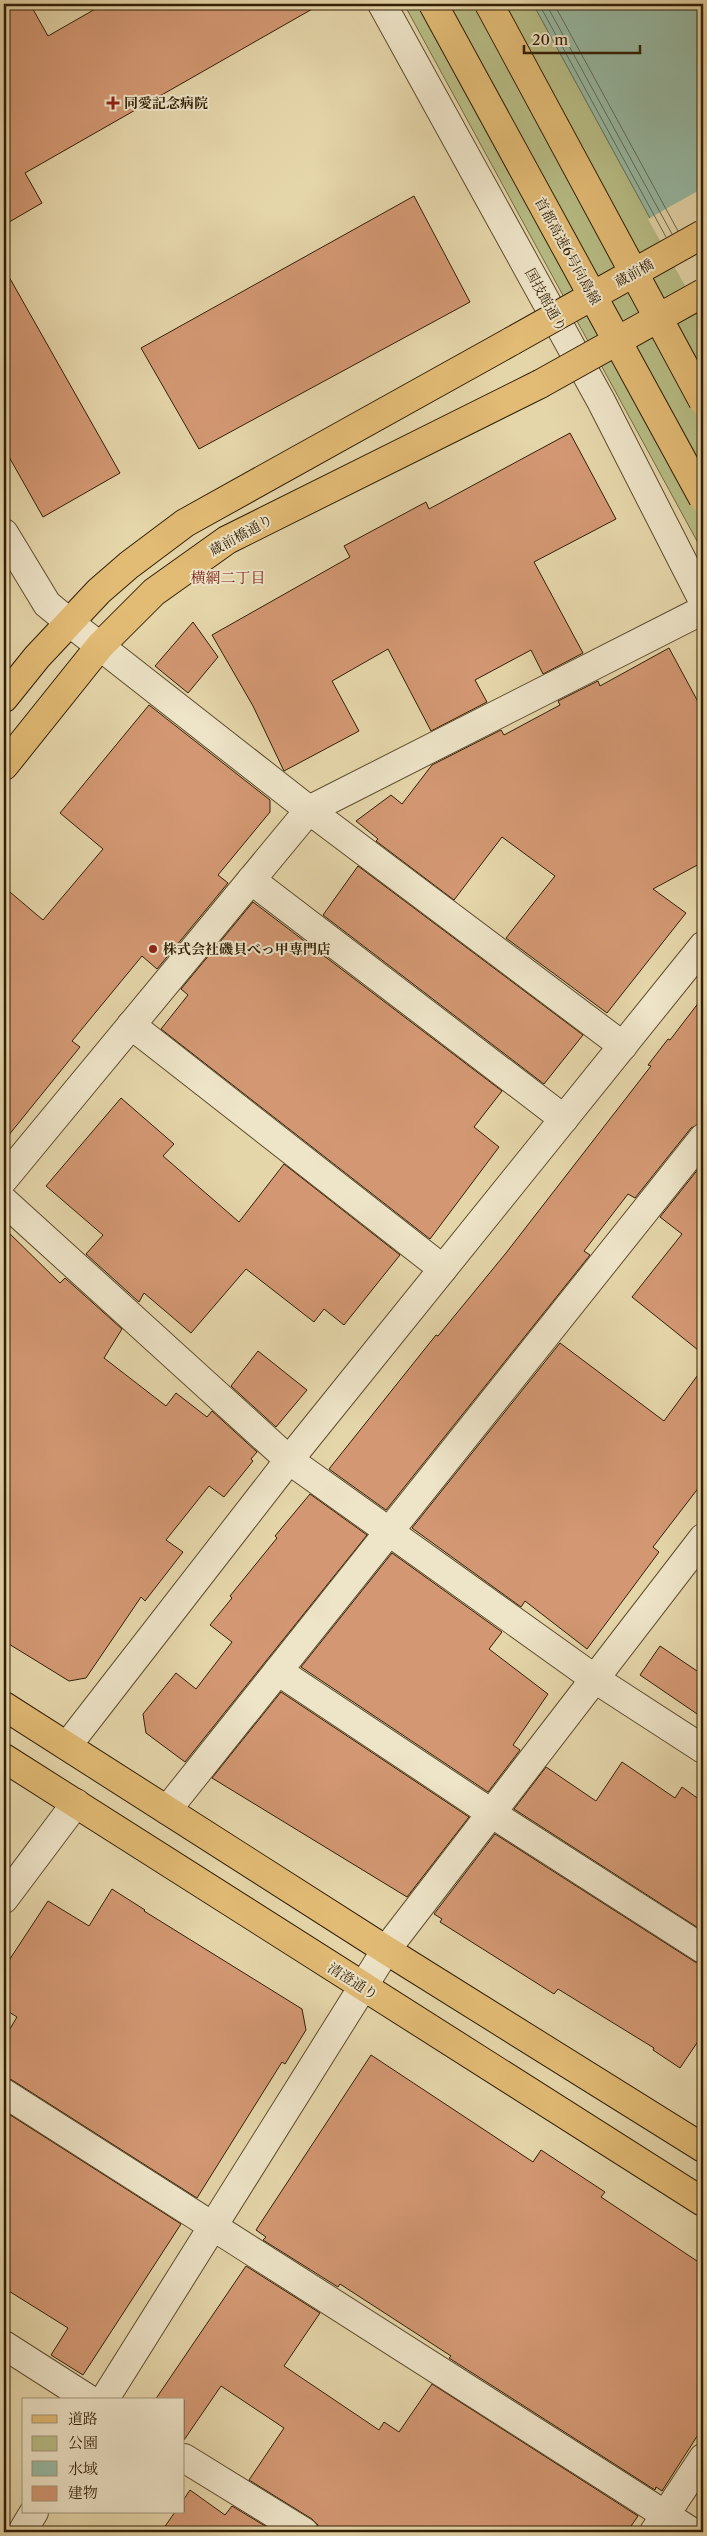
<svg xmlns="http://www.w3.org/2000/svg" width="707" height="2536" font-family="'Libre Caslon Text','Noto Serif JP',serif">
	<rect width="100%" height="100%" fill="#e5d6aa"/>
	<filter id="stains"><feTurbulence type="fractalNoise" baseFrequency=".004" numOctaves="4"/><feColorMatrix values="0 0 0 0 .2 0 0 0 0 .09 0 0 0 0 .02 0 0 0 .5 -.17"/></filter>
	<radialGradient id="worn" r=".72"><stop offset=".6" stop-color="#630" stop-opacity="0"/><stop offset="1" stop-color="#630" stop-opacity=".3"/></radialGradient>
	<polygon fill="#b8bd86" stroke="#756e45" points="404,4 533,4 703,315 703,552"/>
	<polygon fill="#97baa4" stroke="#6f7c64" points="533,4 703,4 703,315 537,11"/>
	<polygon fill="#e5d6aa" points="703,188 703,318 648,219"/>
	<g fill="none" stroke-linecap="round" stroke-linejoin="round">
		<g stroke="#646c54" stroke-width="1">
			<polyline points="539,4 666,237"/>
			<polyline points="546,4 672,234"/>
			<polyline points="554,4 678,231"/>
		</g>
	</g>
	<g fill="#d39873" stroke="#321f04">
		<polygon points="4,4 30,4 48,36 104,4 321,4 25,173 42,203 4,225"/>
		<polygon points="414,196 470,302 199,449 141,348"/>
		<polygon points="4,268 120,473 43,517 4,448"/>
		<polygon points="570,433 616,519 534,562 583,653 543,674 531,650 475,680 487,702 431,731 388,649 332,681 359,731 284,771 253,706 212,635 350,557 344,546 426,502 429,509"/>
		<polygon points="193,622 218,657 188,693 155,666"/>
		<polygon points="669,648 703,711 703,862 653,889 686,913 607,1013 506,938 555,876 502,837 454,900 376,841 378,839 356,821 391,795 402,804 432,765 501,730 504,735 560,705 558,701 598,681 600,686"/>
		<polygon points="149,705 270,800 270,812 218,875 228,883 157,969 142,956 72,1041 80,1047 4,1141 4,887 43,920 103,849 60,813"/>
		<polygon points="358,866 583,1035 544,1084 323,915"/>
		<polygon points="253,902 502,1091 474,1127 499,1147 430,1239 161,1029 188,995 181,989"/>
		<polygon points="703,997 703,1123 691,1128 635,1198 628,1194 584,1251 590,1255 386,1510 329,1469 436,1335 438,1336 506,1253 651,1066 648,1065 668,1039 670,1040"/>
		<polygon points="121,1098 174,1144 163,1156 239,1222 284,1164 400,1255 344,1325 324,1309 314,1322 246,1269 191,1333 144,1293 139,1302 86,1254 103,1235 46,1186"/>
		<polygon points="703,1163 703,1354 632,1297 682,1234 660,1217"/>
		<polygon points="4,1228 60,1283 65,1278 122,1329 104,1358 166,1406 176,1393 207,1417 212,1411 257,1452 251,1459 253,1461 224,1497 209,1486 166,1540 183,1552 145,1601 141,1597 86,1678 69,1681 4,1641"/>
		<polygon points="560,1343 664,1421 703,1368 703,1482 653,1547 659,1552 587,1649 525,1601 521,1607 412,1528"/>
		<polygon points="258,1351 307,1390 276,1427 231,1386"/>
		<polygon points="310,1494 367,1535 185,1762 146,1733 143,1714 176,1673 196,1689 232,1642 210,1625 232,1598 230,1596 277,1538 275,1536"/>
		<polygon points="392,1553 502,1632 489,1649 548,1694 513,1745 520,1750 488,1792 301,1667"/>
		<polygon points="660,1646 703,1675 703,1718 640,1675"/>
		<polygon points="281,1692 469,1817 407,1897 212,1778"/>
		<polygon points="622,1762 675,1798 682,1787 703,1802 703,1931 514,1809 546,1767 596,1801"/>
		<polygon points="495,1834 695,1962 703,1964 703,2034 680,2068 653,2050 654,2048 558,1989 554,1994 440,1922 442,1919 434,1914"/>
		<polygon points="112,1889 145,1910 144,1911 302,2009 306,2030 285,2064 282,2062 197,2198 12,2080 4,2078 4,2039 17,2017 4,2009 4,1968 48,1901 89,1926"/>
		<polygon points="371,2055 533,2162 541,2150 605,2192 601,2197 703,2265 703,2427 662,2491 656,2487 655,2490 449,2358 451,2356 340,2284 338,2287 263,2240 266,2237 256,2230"/>
		<polygon points="4,2111 181,2224 83,2375 51,2355 68,2328 4,2288"/>
		<polygon points="246,2266 320,2313 284,2366 379,2430 384,2422 399,2432 432,2384 638,2516 627,2532 320,2532 318,2525 312,2519 249,2480 284,2428 221,2386 184,2440 184,2400 155,2400"/>
		<polygon points="190,2490 225,2515 232,2506 275,2532 161,2532 175,2512 184,2512 184,2499"/>
	</g>
	<g fill="none" stroke-linecap="round" stroke-linejoin="round">
		<g stroke="#5f4d2e" stroke-width="30">
			<g id="minor">
				<polyline points="382,4 601,401 703,601"/>
				<polyline points="4,533 47,604 69,622 309,810 623,1046"/>
				<polyline points="251,880 564,1119"/>
				<polyline points="131,1025 443,1269"/>
				<polyline points="4,1179 309,810 703,610"/>
				<polyline points="4,1201 289,1460 595,1679 703,1749"/>
				<polyline points="278,1671 491,1813 703,1949"/>
				<polyline points="67,1746 289,1460 703,946"/>
				<polyline points="167,1810 703,1138"/>
				<polyline points="4,1899 76,1803"/>
				<polyline points="4,2093 692,2532"/>
				<polyline points="4,2345 90,2400"/>
				<polyline points="104,2400 386,1950 703,1538"/>
				<polyline points="184,2458 304,2532"/>
				<polyline points="22,2532 34,2512"/>
				<polyline points="654,2532 703,2458"/>
			</g>
		</g>
		<g stroke="#321f04" stroke-width="30">
			<g id="major">
				<polyline points="4,698 37,657 99,591 129,565 185,523 512,341"/>
				<polyline points="4,766 100,646 154,592 227,540 540,384"/>
				<polyline points="4,1706 386,1950 703,2148"/>
				<polyline points="4,1758 703,2202"/>
			</g>
		</g>
		<use href="#minor" stroke="#eee4c8" stroke-width="28"/>
		<use href="#major" stroke="#e2bb75" stroke-width="28"/>
		<g stroke="#321f04" stroke-width="30" stroke-linecap="butt">
			<g id="major-bridge">
				<polyline points="512,341 703,234"/>
				<polyline points="540,384 703,293"/>
			</g>
		</g>
		<g stroke="#321f04" stroke-width="30" stroke-linecap="butt">
			<g id="highway-bridge">
				<polyline points="433,4 703,498"/>
				<polyline points="489,4 703,401"/>
			</g>
		</g>
		<use href="#major-bridge" stroke="#e2bb75" stroke-width="28"/>
		<use href="#highway-bridge" stroke="#e2bb75" stroke-width="28"/>
	</g>
	<g fill="#8f2418" stroke="#eee4c8" stroke-width="2">
		<path d="M110.5 95.5h5v5h5v5h-5v5h-5v-5h-5v-5h5z"/>
		<circle cx="153" cy="949" r="5"/>
	</g>
	<g text-anchor="middle" dominant-baseline="central" stroke-width="4" stroke-linejoin="round" paint-order="stroke">
		<g font-size="14" font-weight="bold" fill="#321f04" stroke="#eee4c8" text-anchor="start">
			<text x="124" y="103">同愛記念病院</text>
			<text x="163" y="949">株式会社磯貝べっ甲専門店</text>
		</g>
		<g font-size="14" fill="#321f04" stroke="#eee4c8">
			<text transform="translate(568 251) rotate(61)">首都高速6号向島線</text>
			<text transform="translate(634 273) rotate(-29)">蔵前橋</text>
			<text transform="translate(546 300) rotate(61)">国技館通り</text>
			<text transform="translate(241 535) rotate(-29)">蔵前橋通り</text>
			<text transform="translate(353 1981) rotate(32)">清澄通り</text>
		</g>
		<g font-size="15" fill="#7a1f14" stroke="#eee4c8">
			<text x="228" y="577">横網二丁目</text>
		</g>
	</g>
	<rect width="707" height="2536" fill="none" stroke="#e5d6aa" stroke-width="20"/>
	<rect x="5" y="5" width="697" height="2526" fill="none" stroke="#321f04" stroke-width="2.5"/>
	<rect x="10" y="10" width="687" height="2516" fill="none" stroke="#321f04"/>
	<rect x="22" y="2398" width="162" height="115" fill="#eee4c8" stroke="#a3957a"/>
	<rect x="32" y="2415" width="25" height="8" fill="#e2bb75" stroke="#a3957a"/>
	<text x="68" y="2424" font-size="15" fill="#321f04">道路</text>
	<rect x="32" y="2436" width="25" height="15" fill="#b8bd86" stroke="#a3957a"/>
	<text x="68" y="2448" font-size="15" fill="#321f04">公園</text>
	<rect x="32" y="2461" width="25" height="15" fill="#97baa4" stroke="#a3957a"/>
	<text x="68" y="2474" font-size="15" fill="#321f04">水域</text>
	<rect x="32" y="2486" width="25" height="15" fill="#d39873" stroke="#a3957a"/>
	<text x="68" y="2498" font-size="15" fill="#321f04">建物</text>
	<path d="M524 45v8h116v-8" fill="none" stroke="#321f04" stroke-width="2.5"/>
	<text x="532" y="45" font-size="15" fill="#321f04" stroke="#eee4c8" stroke-width="4" paint-order="stroke">20 m</text>
	<rect width="100%" height="100%" filter="url(#stains)"/>
	<rect width="100%" height="100%" fill="url(#worn)"/>
</svg>
